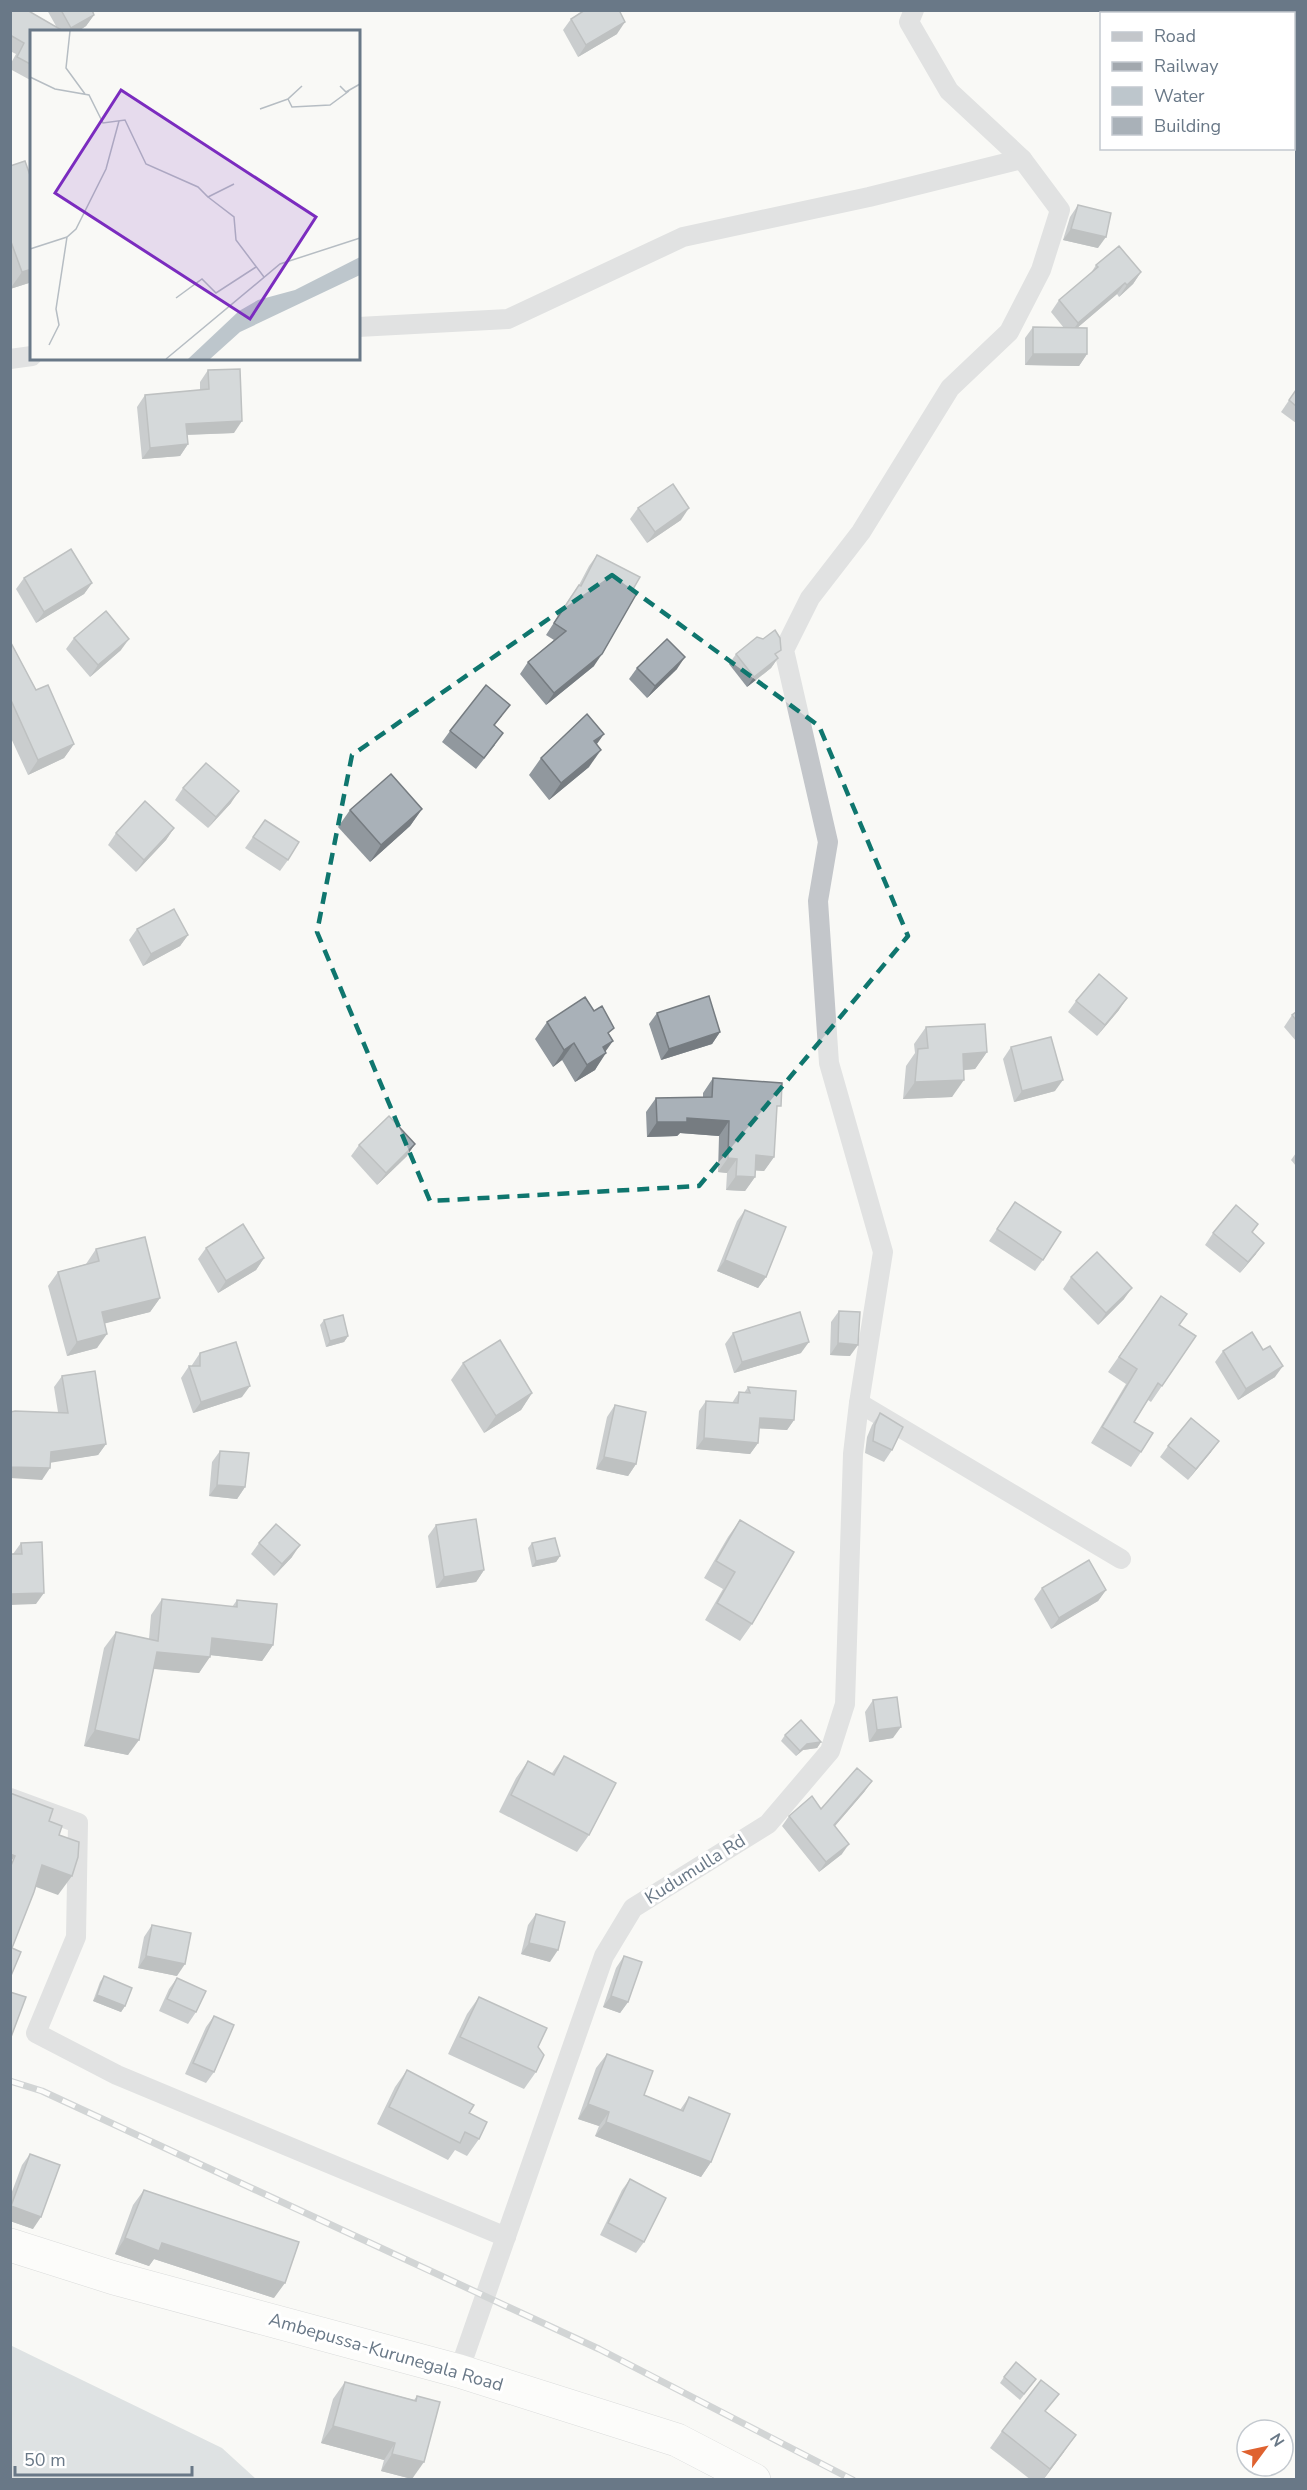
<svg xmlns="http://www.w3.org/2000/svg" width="1307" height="2490" font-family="'Nunito Sans',sans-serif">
	<rect width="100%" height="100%" fill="#f9f9f6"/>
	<polygon fill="#bdc6cc" points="10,2345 222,2448 256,2479 11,2479"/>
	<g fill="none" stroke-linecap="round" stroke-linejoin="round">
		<g stroke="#b6b9bd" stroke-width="34">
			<polyline id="highway" points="10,2245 114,2278 459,2371 677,2440 754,2480"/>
		</g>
		<g stroke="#c3c6ca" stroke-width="20">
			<polyline points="914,10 909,22 949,91 1022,159 1060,210 1041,270 1009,332 950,388 861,532 810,598 784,650 828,842 818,901 829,1063 883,1252 859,1403 1121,1559"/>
			<polyline points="358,327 508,319 683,237 869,197 1022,159"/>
			<polyline points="10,359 32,356"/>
			<polyline points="10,1798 78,1823 76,1937 36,2033 117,2075 506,2237"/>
			<polyline points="459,2371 604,1956 633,1908 768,1824 830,1751 845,1704 853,1454 859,1403"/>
		</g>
		<use href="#highway" stroke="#fff" stroke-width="33"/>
		<g stroke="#a2a8ae" stroke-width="7">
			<polyline id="rail" points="10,2081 42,2091 599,2349 853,2480"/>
		</g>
		<use href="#rail" stroke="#fff" stroke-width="4.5" stroke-dasharray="14" stroke-linecap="butt"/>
	</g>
	<g fill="#91989e">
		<polygon points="10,10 56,26 47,10 92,10 94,15 86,26 77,32 32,32 32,81 10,69 10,65 16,54 10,51"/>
		<polygon points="571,19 617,34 578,57 563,30"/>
		<polygon points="10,166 32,282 10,289"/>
		<polygon points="1078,205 1098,248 1063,240 1070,217"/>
		<polygon points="1096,265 1141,272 1133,284 1119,297 1117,294 1077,328 1087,354 1079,366 1025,365 1025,338 1033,327 1064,328 1051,312 1059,300 1091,273"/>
		<polygon points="208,370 234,433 187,435 188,444 180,456 142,459 137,407 145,395 200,390 200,382"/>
		<polygon points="1296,390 1296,423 1281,412"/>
		<polygon points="638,508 681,520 647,543 630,519"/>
		<polygon points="597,555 594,666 546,705 520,674 528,662 554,640 546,635 571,596 579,585 589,566"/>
		<polygon points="24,578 92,583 84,594 36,623 16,589"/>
		<polygon points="74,638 121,650 90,677 66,649"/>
		<polygon points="10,641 36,690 74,744 64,758 28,775 10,736"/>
		<polygon points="736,654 776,656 778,658 771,668 747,687 729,664"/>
		<polygon points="637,668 677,669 647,698 629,679"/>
		<polygon points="502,716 494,726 495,745 476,769 442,742 450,731"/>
		<polygon points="604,734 596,744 589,767 549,800 529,775 541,758"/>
		<polygon points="183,788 231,803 208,828 175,800"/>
		<polygon points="422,809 410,826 370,862 338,827 350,810"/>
		<polygon points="265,820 288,860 280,871 245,848"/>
		<polygon points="174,828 166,840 136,872 108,845 116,833"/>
		<polygon points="137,929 188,935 180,946 143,966 129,940"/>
		<polygon points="1076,1001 1119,1010 1097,1036 1068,1012"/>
		<polygon points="1296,1012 1296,1041 1284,1027 1292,1015"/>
		<polygon points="657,1013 720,1032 712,1044 661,1060 649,1024"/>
		<polygon points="547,1022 610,1035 605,1051 595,1070 575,1082 562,1060 553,1067 535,1039"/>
		<polygon points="926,1027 987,1052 975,1069 964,1070 952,1097 903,1099 906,1066 915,1053 914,1044"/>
		<polygon points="1011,1047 1055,1091 1014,1102 1003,1059"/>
		<polygon points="713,1078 776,1112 774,1157 764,1171 755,1170 755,1177 745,1191 726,1190 727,1173 718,1172 719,1136 680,1133 677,1136 647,1137 646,1112 656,1098 703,1097 703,1093"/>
		<polygon points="359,1145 407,1156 377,1185 351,1156"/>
		<polygon points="1296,1153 1296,1166 1291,1160"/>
		<polygon points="1015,1202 1043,1260 1035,1271 989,1241"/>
		<polygon points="745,1210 766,1277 758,1288 717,1271 737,1221"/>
		<polygon points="1258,1224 1252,1233 1256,1254 1240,1273 1205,1245 1213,1233"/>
		<polygon points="206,1248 264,1258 256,1270 218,1293 198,1259"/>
		<polygon points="96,1249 160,1298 150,1312 105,1323 97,1348 67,1356 48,1286 58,1272 86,1264"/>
		<polygon points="1071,1277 1124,1299 1098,1325 1063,1289"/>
		<polygon points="1161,1296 1179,1325 1196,1336 1151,1402 1148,1400 1134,1422 1141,1452 1131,1467 1091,1443 1126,1384 1108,1372"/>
		<polygon points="839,1311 850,1356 830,1355 831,1322"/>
		<polygon points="324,1320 348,1336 344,1342 326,1347 320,1325"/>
		<polygon points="733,1333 801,1353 734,1373 725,1344"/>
		<polygon points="1263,1350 1275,1377 1238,1400 1215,1362 1223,1351"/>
		<polygon points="200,1353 242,1397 193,1413 181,1378 189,1366 192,1366 192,1365"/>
		<polygon points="463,1363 532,1393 521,1410 484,1433 451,1380"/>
		<polygon points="62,1376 106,1444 98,1455 50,1462 42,1480 58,1412 54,1387"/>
		<polygon points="748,1387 794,1420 787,1430 759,1428 758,1443 750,1454 696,1449 699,1411 706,1401 732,1403 739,1392 744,1393"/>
		<polygon points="615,1405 636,1464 628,1476 596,1469 607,1417"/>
		<polygon points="880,1413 892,1450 884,1462 865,1453 867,1437 872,1425"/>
		<polygon points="1168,1446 1211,1452 1188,1480 1160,1457"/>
		<polygon points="220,1451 245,1487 237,1499 209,1496 212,1462"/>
		<polygon points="740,1520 752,1624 740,1641 705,1620 723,1589 704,1578 728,1537"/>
		<polygon points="436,1525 484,1570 476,1582 436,1588 428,1536"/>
		<polygon points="21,1543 36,1604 13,1554"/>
		<polygon points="259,1543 292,1557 274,1576 251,1554"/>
		<polygon points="532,1543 560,1556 556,1562 532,1567 528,1548"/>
		<polygon points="1042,1588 1106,1590 1098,1601 1051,1629 1034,1599"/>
		<polygon points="162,1599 232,1607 237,1600 273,1645 262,1661 210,1655 199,1673 154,1669 128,1755 84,1746 104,1648 116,1632 149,1639 151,1615"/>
		<polygon points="873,1700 893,1738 869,1742 865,1712"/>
		<polygon points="785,1735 821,1742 817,1748 803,1750 796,1756 781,1741"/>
		<polygon points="564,1756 589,1835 577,1852 499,1812 516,1778 528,1761 552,1773"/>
		<polygon points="865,1791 835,1826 842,1854 819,1872 782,1826 789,1816 821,1809"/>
		<polygon points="536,1914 550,1962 521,1954 528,1925"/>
		<polygon points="152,1925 177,1976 138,1968 144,1937"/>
		<polygon points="624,1956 628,2002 620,2013 603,2007 616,1968"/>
		<polygon points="104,1976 125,2006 121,2012 93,2001 100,1982"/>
		<polygon points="177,1978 196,2012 188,2024 159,2011 169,1989"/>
		<polygon points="479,1997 538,2047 536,2072 524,2089 448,2054 467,2014"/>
		<polygon points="214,2016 214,2072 206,2083 185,2074 206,2027"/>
		<polygon points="607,2054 644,2095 680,2110 689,2097 711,2162 701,2177 595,2136 599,2126 578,2119 596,2068"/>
		<polygon points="407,2070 479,2139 467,2156 455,2150 448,2160 377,2124 395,2087"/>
		<polygon points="30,2154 33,2229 10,2221 10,2197 22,2165"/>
		<polygon points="630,2179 644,2242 636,2253 600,2235 622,2190"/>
		<polygon points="144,2190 274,2298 154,2259 149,2266 115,2254 133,2205"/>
		<polygon points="1004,2377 1036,2379 1020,2400 1000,2383"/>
		<polygon points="345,2382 414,2400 417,2396 412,2479 381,2471 384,2460 321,2443 333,2399"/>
		<polygon points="1046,2412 1064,2452 1043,2480 1031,2480 990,2448 1002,2431"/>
	</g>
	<g fill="#767c81">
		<polygon points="94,15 86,26 77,32 68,32 71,28"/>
		<polygon points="625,22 617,34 578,57 586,45"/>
		<polygon points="1071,229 1106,237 1098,248 1063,240"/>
		<polygon points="32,269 32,282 10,289 22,272"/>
		<polygon points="1141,272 1133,284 1119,297 1127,285"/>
		<polygon points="1125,283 1117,294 1070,334 1078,323"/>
		<polygon points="1033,354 1087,354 1079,366 1025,365"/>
		<polygon points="242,421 234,433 178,435 186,424"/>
		<polygon points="188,444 180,456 142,459 150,448"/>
		<polygon points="689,508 681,520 647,543 655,532"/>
		<polygon points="92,583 84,594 36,623 44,612"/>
		<polygon points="129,639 121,650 90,677 98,665"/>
		<polygon points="602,654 594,666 546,705 554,693"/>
		<polygon points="685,657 677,669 647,698 655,686"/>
		<polygon points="778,658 771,668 747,687 754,677"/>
		<polygon points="604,734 592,751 594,741"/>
		<polygon points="74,744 64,758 28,775 38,760"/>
		<polygon points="601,750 589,767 549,800 561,783"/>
		<polygon points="239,791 231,803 208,828 216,817"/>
		<polygon points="422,809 410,826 370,862 381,845"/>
		<polygon points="174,828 166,840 136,872 144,860"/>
		<polygon points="188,935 180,946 143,966 151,954"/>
		<polygon points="1127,998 1119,1010 1097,1036 1105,1025"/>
		<polygon points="720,1032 712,1044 661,1060 669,1049"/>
		<polygon points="613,1041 603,1055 606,1053 595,1070 575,1082 587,1065 603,1047"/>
		<polygon points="574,1043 562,1060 553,1067 564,1050"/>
		<polygon points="987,1052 975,1069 951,1071 963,1054"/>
		<polygon points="964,1080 952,1097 903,1099 915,1082"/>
		<polygon points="1063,1080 1055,1091 1014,1102 1022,1091"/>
		<polygon points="687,1118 729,1121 719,1136 680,1133 677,1136 647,1137 657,1122"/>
		<polygon points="415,1144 407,1156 377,1185 386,1173"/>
		<polygon points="756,1155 774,1157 764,1171 746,1170"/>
		<polygon points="728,1158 737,1159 727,1173 718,1172"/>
		<polygon points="736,1176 755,1177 745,1191 726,1190"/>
		<polygon points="1264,1243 1256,1254 1240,1273 1248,1262"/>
		<polygon points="264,1258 256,1270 218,1293 226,1281"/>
		<polygon points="725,1260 766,1277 758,1288 717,1271"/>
		<polygon points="1132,1288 1124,1299 1098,1325 1106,1313"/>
		<polygon points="160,1298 150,1312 91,1327 102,1312"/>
		<polygon points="107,1334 97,1348 67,1356 77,1342"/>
		<polygon points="348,1336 344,1342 326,1347 330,1341"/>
		<polygon points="809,1342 801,1353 734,1373 742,1362"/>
		<polygon points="838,1343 858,1345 850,1356 830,1355"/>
		<polygon points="1283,1366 1275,1377 1238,1400 1246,1389"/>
		<polygon points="250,1386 242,1397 193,1413 201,1402"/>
		<polygon points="532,1393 521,1410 484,1433 496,1416"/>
		<polygon points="760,1418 794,1420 787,1430 753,1428"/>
		<polygon points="704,1438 758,1443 750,1454 696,1449"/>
		<polygon points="1219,1441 1211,1452 1188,1480 1196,1469"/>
		<polygon points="106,1444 98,1455 43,1464 51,1452"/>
		<polygon points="604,1457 636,1464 628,1476 596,1469"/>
		<polygon points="10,1467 50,1468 42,1480 10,1478"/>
		<polygon points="217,1485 245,1487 237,1499 209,1496"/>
		<polygon points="300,1545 292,1557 274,1576 282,1564"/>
		<polygon points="560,1556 556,1562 532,1567 536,1561"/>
		<polygon points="484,1570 476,1582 436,1588 444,1577"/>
		<polygon points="1106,1590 1098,1601 1051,1629 1059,1618"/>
		<polygon points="44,1593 36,1604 10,1605 10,1594"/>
		<polygon points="212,1638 273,1645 262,1661 201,1654"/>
		<polygon points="157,1652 210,1657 199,1673 146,1668"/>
		<polygon points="901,1727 893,1738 869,1742 877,1730"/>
		<polygon points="95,1730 139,1740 128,1755 84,1746"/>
		<polygon points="821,1742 817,1748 803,1750 796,1756 800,1751 807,1744"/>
		<polygon points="872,1781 865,1791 827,1835 834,1825"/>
		<polygon points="849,1844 842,1854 819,1872 826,1862"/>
		<polygon points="10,1854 15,1856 10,1863"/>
		<polygon points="42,1865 72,1876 58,1895 28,1884"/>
		<polygon points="529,1943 558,1950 550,1962 521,1954"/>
		<polygon points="146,1956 185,1964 177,1976 138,1968"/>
		<polygon points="97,1995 125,2006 121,2012 93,2001"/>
		<polygon points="611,1996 628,2002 620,2013 603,2007"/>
		<polygon points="588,2104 609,2112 599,2126 578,2119"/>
		<polygon points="606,2122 711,2162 701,2177 595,2136"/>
		<polygon points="11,2206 41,2217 33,2229 10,2221"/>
		<polygon points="125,2238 162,2243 285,2283 274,2298 154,2259 149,2266 115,2254"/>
		<polygon points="333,2426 395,2443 384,2460 321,2443"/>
		<polygon points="1076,2435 1064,2452 1043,2480 1050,2469"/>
		<polygon points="392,2454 424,2462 412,2479 381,2471"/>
	</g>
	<g fill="#a9b1b8" stroke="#767c81" stroke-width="1.5">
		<polygon points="10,10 27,10 65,32 32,32 32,65 17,57 24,43 10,35"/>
		<polygon points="61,10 92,10 94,15 71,28"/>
		<polygon points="585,10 619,10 625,22 586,45 571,19"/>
		<polygon points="25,161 32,181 32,269 22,272 10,239 10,166"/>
		<polygon points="1078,205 1111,213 1106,237 1071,229"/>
		<polygon points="1119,246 1141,272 1127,285 1125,283 1078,323 1059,300 1098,267 1096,265"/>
		<polygon points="1033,327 1087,328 1087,354 1033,354"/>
		<polygon points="240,369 242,421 186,424 188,444 150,448 145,395 209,389 208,370"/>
		<polygon points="1296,390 1296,406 1289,400"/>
		<polygon points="673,484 689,508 655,532 638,508"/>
		<polygon points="71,549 92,583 44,612 24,578"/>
		<polygon points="597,555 640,577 632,591 637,593 602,654 554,693 528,662 566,631 554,623 579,585 581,586"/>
		<polygon points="106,611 129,639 98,665 74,638"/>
		<polygon points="775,630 780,638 781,650 775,654 778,658 754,677 736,654 757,637 763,639"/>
		<polygon points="667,639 685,657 655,686 637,668"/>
		<polygon points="10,641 36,690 48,685 74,744 38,760 10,698"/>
		<polygon points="486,685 510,705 494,725 503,733 484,758 450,731"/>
		<polygon points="587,714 604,734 594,741 601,750 561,783 541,758"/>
		<polygon points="206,763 239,791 216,817 183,788"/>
		<polygon points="391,774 422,809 381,845 350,810"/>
		<polygon points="145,801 174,828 144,860 116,833"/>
		<polygon points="265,820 299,842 288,860 253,837"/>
		<polygon points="174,909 188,935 151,954 137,929"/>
		<polygon points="1099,974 1127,998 1105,1025 1076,1001"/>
		<polygon points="709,996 720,1032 669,1049 657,1013"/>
		<polygon points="585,997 594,1011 602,1006 614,1028 608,1033 613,1041 603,1047 606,1053 587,1065 574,1043 564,1050 547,1022"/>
		<polygon points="1296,1012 1296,1020 1292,1015"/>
		<polygon points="985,1024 987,1052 963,1054 964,1080 915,1082 918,1049 928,1048 926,1027"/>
		<polygon points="1051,1037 1063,1080 1022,1091 1011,1047"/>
		<polygon points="713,1078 782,1083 781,1106 777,1106 774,1157 756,1155 755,1177 736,1176 737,1159 728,1158 729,1121 687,1118 687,1122 657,1122 656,1098 712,1097"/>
		<polygon points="389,1116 415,1144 386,1173 359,1145"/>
		<polygon points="1015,1202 1061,1232 1043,1260 997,1229"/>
		<polygon points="1236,1205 1258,1224 1252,1232 1264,1243 1248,1262 1213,1233"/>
		<polygon points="745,1210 786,1227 766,1277 725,1260"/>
		<polygon points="243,1224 264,1258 226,1281 206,1248"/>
		<polygon points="145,1237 160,1298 102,1312 107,1334 77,1342 58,1272 99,1261 96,1249"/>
		<polygon points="1097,1252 1132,1288 1106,1313 1071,1277"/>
		<polygon points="1161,1296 1187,1314 1179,1325 1196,1336 1162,1386 1158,1383 1134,1422 1153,1433 1141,1452 1102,1427 1137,1369 1119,1357"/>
		<polygon points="839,1311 860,1312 858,1345 838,1343"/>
		<polygon points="800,1312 809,1342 742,1362 733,1333"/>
		<polygon points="343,1315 348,1336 330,1341 324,1320"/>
		<polygon points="1252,1332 1263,1350 1270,1346 1283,1366 1246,1389 1223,1351"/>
		<polygon points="500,1340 532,1393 496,1416 463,1363"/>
		<polygon points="236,1342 250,1386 201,1402 189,1366 200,1366 200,1353"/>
		<polygon points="95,1371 106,1444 51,1452 50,1468 10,1467 10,1412 15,1411 68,1413 62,1376"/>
		<polygon points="748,1387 796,1391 794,1420 760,1418 758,1443 704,1438 706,1401 738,1403 739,1392 750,1393"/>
		<polygon points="615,1405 646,1412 636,1464 604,1457"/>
		<polygon points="880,1413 903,1427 892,1450 873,1441 875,1425"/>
		<polygon points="1191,1418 1219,1441 1196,1469 1168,1446"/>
		<polygon points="220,1451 249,1453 245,1487 217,1485"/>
		<polygon points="476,1519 484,1570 444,1577 436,1525"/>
		<polygon points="740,1520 794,1552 752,1624 717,1603 735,1572 716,1561"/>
		<polygon points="276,1524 300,1545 282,1564 259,1543"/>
		<polygon points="555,1538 560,1556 536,1561 532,1543"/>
		<polygon points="42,1542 44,1593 10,1594 10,1554 22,1554 21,1543"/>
		<polygon points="1089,1560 1106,1590 1059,1618 1042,1588"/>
		<polygon points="162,1599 237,1607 237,1600 277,1604 273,1645 212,1638 210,1657 157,1652 139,1740 95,1730 116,1632 158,1641"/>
		<polygon points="897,1697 901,1727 877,1730 873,1700"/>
		<polygon points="801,1720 821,1742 807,1744 800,1751 785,1735"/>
		<polygon points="564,1756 616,1783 589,1835 511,1795 528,1761 554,1775"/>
		<polygon points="857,1768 872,1781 834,1825 849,1844 826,1862 789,1816 812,1796 821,1809"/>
		<polygon points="10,1793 53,1809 49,1821 62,1826 59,1835 79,1842 78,1857 72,1876 42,1865 34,1892 12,1948 21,1952 10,1978 10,1868 15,1856 10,1854"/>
		<polygon points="536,1914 565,1922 558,1950 529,1943"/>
		<polygon points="152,1925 191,1933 185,1964 146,1956"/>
		<polygon points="624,1956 642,1962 628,2002 611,1996"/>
		<polygon points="104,1976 132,1988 125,2006 97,1995"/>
		<polygon points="177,1978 206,1991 196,2012 167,1999"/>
		<polygon points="10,1992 26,1997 11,2037 10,2037"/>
		<polygon points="479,1997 547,2028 538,2047 544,2055 536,2072 460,2037"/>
		<polygon points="214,2016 234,2025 214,2072 193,2063"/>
		<polygon points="607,2054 653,2071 644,2095 683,2111 689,2097 730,2114 711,2162 606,2122 609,2112 588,2104"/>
		<polygon points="407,2070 474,2105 469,2113 487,2122 479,2139 465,2132 460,2143 389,2107"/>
		<polygon points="30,2154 60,2165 41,2217 11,2206"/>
		<polygon points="630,2179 666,2198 644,2242 608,2223"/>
		<polygon points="144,2190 299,2242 285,2283 162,2243 159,2251 125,2238"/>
		<polygon points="1016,2362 1036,2379 1024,2394 1004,2377"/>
		<polygon points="1041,2380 1059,2394 1045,2411 1076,2435 1050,2469 1002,2431"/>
		<polygon points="345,2382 416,2401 417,2396 440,2402 424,2462 392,2454 395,2443 333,2426"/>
	</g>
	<path d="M0 0H1307V2490H0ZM612 575 819 726 908 936 699 1186 430 1201 317 932 352 755Z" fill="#f9f9f6" fill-opacity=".55" fill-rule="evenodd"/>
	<path fill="none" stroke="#0f766e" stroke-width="4.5" stroke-dasharray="12 8" stroke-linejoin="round" d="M612 575 819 726 908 936 699 1186 430 1201 317 932 352 755Z"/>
	<g text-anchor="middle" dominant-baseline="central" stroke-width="6" stroke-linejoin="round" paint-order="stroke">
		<g font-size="18" fill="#697887" stroke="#fff">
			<text transform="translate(695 1869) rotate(-32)">Kudumulla Rd</text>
			<text transform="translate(386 2352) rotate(16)">Ambepussa-Kurunegala Road</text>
		</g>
	</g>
	<g transform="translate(30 30)">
		<rect width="330" height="330" fill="#f9f9f6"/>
		<path d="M330 227V245L210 302 180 329H158L209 281 228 270 265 260Z" fill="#bdc6cc"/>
		<path fill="none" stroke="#b6bdc3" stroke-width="1.5" d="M40 1 36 38 55 64M0 47 25 59 59 65 73 93 95 90 116 134 168 157 178 167 204 154M272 56 258 69 262 77 300 75 319 61M310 56 316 62 330 54M230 79 258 69M178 167 204 187 206 210 234 247M0 219 37 207 46 199 76 139 89 91M146 268 172 249 186 263 226 237M19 315 29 295 26 279 37 207M136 329 250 234 330 208"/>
		<path fill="#7b2cbf" fill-opacity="0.15" stroke="#7b2cbf" stroke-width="3" d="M91 60 286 187 220 289 25 163Z"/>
		<rect width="330" height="330" fill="none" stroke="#697887" stroke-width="3"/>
	</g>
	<rect width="1307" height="2490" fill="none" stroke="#697887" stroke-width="24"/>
	<rect x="1100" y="12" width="195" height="138" fill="#ffffff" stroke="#c3c9cf" stroke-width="1.5"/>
	<rect x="1112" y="32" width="30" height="9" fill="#c3c6ca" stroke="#c3c9cf" stroke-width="1.5"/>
	<text x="1154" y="42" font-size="18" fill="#697887">Road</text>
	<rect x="1112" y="62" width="30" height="9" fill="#a2a8ae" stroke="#c3c9cf" stroke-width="1.5"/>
	<text x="1154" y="72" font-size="18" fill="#697887">Railway</text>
	<rect x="1112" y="87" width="30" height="18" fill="#bdc6cc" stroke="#c3c9cf" stroke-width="1.5"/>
	<text x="1154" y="102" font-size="18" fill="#697887">Water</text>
	<rect x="1112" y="117" width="30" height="18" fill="#a9b1b8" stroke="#c3c9cf" stroke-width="1.5"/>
	<text x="1154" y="132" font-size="18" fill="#697887">Building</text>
	<g transform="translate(1265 2448) rotate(57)"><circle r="28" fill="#ffffff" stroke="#c3c9cf" stroke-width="1.5"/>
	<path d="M0-4.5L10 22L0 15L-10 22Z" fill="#df6230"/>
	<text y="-9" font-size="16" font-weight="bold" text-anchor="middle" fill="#697887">N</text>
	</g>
	<path d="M15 2466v9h177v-9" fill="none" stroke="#697887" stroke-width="3"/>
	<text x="24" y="2466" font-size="18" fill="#697887" stroke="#ffffff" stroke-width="4.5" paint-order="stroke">50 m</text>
</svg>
